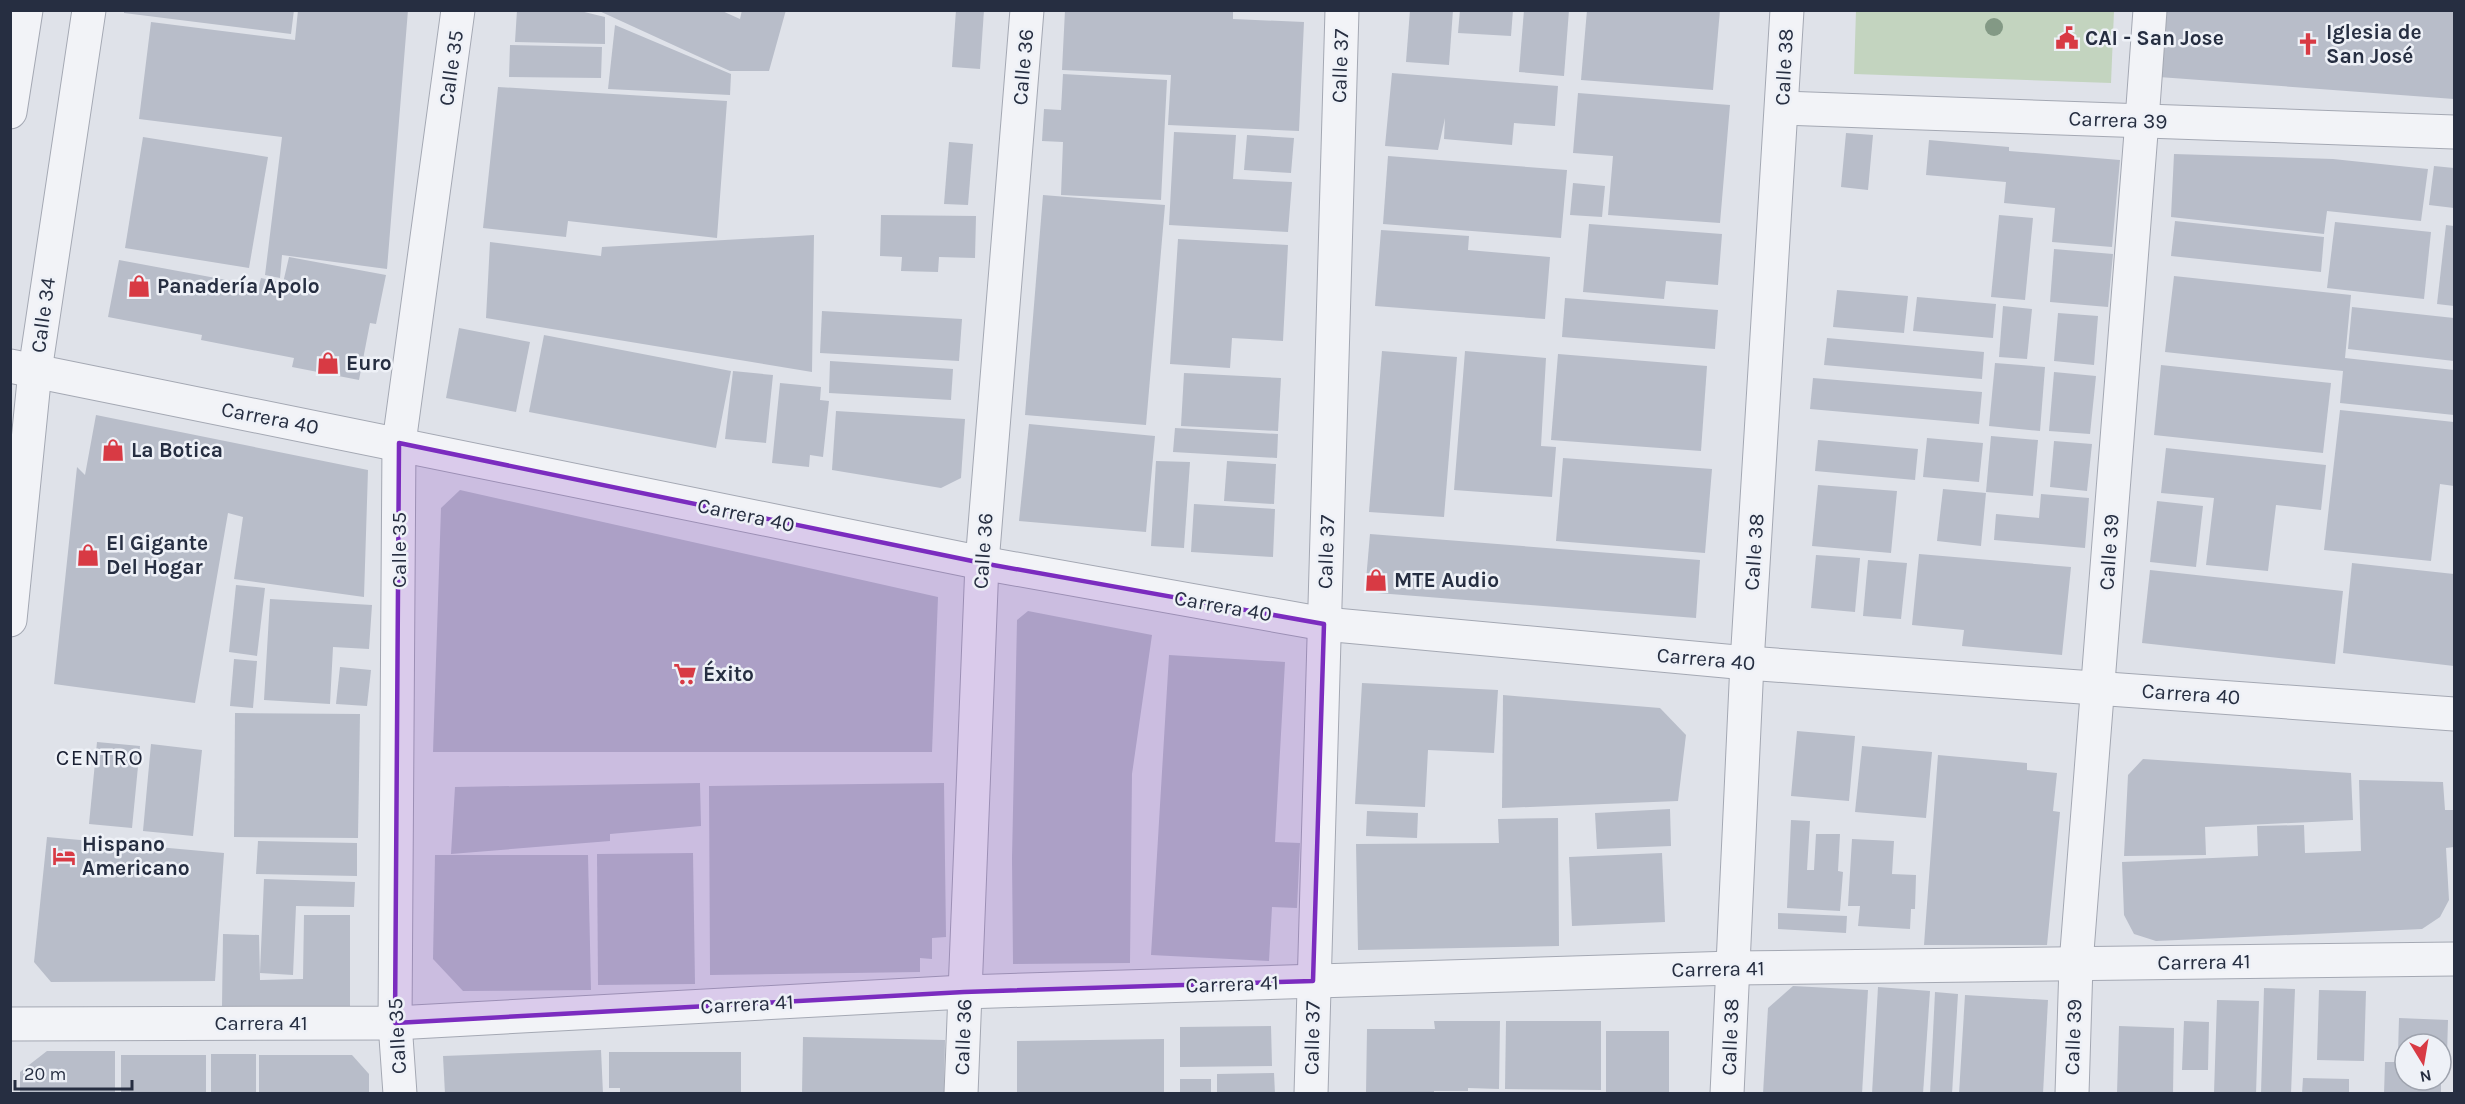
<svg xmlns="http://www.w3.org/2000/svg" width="2465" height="1104" font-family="Karla,sans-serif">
	<rect width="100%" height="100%" fill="#dfe2e9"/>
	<polygon fill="#c3d4bf" points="1856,11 2114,11 2111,83 1854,74"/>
	<g fill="#b8bdc9">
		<polygon points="124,10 294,10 291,34 124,13"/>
		<polygon points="298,10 408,10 387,269 282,255 280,278 265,275 282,137 139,119 151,22 295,40"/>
		<polygon points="517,10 576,10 605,17 605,44 515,42"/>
		<polygon points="597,10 720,10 740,19 742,10 786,10 769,71 730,71"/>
		<polygon points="956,10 984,10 980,69 952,67"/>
		<polygon points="1065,10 1233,10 1233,19 1304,22 1299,131 1168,125 1171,75 1062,70"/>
		<polygon points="1410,10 1453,10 1449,65 1406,62"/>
		<polygon points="1460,10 1513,10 1511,36 1458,33"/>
		<polygon points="1524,10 1569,10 1564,76 1519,72"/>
		<polygon points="1587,10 1720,10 1713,90 1581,80"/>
		<polygon points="2164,10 2454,10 2454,99 2159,77"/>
		<polygon points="615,25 731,74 730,95 608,89"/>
		<polygon points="510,45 602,47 601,78 509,77"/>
		<polygon points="1392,73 1558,86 1555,126 1514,123 1512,145 1444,139 1445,118 1438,150 1385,146"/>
		<polygon points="1063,74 1167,80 1161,200 1061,195 1063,142 1042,141 1044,109 1061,110"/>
		<polygon points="498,87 727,101 717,238 568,221 566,237 483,228"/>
		<polygon points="1578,93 1730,105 1720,223 1608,215 1613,156 1573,153"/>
		<polygon points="1174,132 1236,135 1233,179 1292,182 1288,232 1169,225"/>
		<polygon points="1846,133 1873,135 1868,190 1841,187"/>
		<polygon points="1247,135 1294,138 1291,173 1244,170"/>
		<polygon points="143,137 268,157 249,268 125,248"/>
		<polygon points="1929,140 2009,147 2009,151 2120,160 2112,247 2052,242 2055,208 2004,203 2006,182 1926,175"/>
		<polygon points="949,142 973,144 968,205 944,204"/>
		<polygon points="2174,154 2333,159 2428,169 2421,221 2327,211 2324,234 2171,217"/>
		<polygon points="1388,156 1567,170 1561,238 1383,224"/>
		<polygon points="2434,166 2454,168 2454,208 2429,205"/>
		<polygon points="1573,183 1605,186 1602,217 1570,215"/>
		<polygon points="1043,195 1165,205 1146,425 1025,415"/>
		<polygon points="881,215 976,216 975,258 939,257 938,272 901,271 902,257 880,256"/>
		<polygon points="1999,215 2033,218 2025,300 1991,297"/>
		<polygon points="2175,221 2324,237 2321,272 2171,256"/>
		<polygon points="2335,222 2431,232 2424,299 2327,288"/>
		<polygon points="1589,224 1722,234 1718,285 1666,281 1664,299 1583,292"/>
		<polygon points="2446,225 2454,226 2454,306 2437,304"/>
		<polygon points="1381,230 1469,236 1468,250 1550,257 1545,319 1375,306"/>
		<polygon points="814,235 812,372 486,318 490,242 601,256 602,247"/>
		<polygon points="1178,239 1288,245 1283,341 1232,338 1230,368 1170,364"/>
		<polygon points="2054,249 2113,254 2108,307 2050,302"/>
		<polygon points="289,257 386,275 376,324 370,323 359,380 292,367 294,358 201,340 202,335 108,317 119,260 259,286 261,278 283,283"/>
		<polygon points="2174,276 2351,295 2345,358 2454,370 2454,415 2340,403 2343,371 2165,352"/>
		<polygon points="1837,290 1908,296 1904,333 1833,327"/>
		<polygon points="1917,297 1996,304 1993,338 1913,331"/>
		<polygon points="1565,298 1718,310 1715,349 1562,337"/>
		<polygon points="2003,306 2032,309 2027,359 1999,357"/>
		<polygon points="2352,307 2454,318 2454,361 2348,349"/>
		<polygon points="822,311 962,319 959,361 820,353"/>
		<polygon points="2058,313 2098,316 2094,365 2054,361"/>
		<polygon points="459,328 530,342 516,412 446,398"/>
		<polygon points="544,335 731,371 716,448 529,412"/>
		<polygon points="1827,338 1984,352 1982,379 1824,365"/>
		<polygon points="1382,351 1457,357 1444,517 1369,512"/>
		<polygon points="1465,351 1546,358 1541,446 1556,447 1552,497 1454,490"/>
		<polygon points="1558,354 1707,366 1701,451 1551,440"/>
		<polygon points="830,361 953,369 951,400 829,393"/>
		<polygon points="1995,363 2045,367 2040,431 1989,426"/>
		<polygon points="2161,365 2331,383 2323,453 2154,435"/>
		<polygon points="733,371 773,375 766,443 725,439"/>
		<polygon points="2054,372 2096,376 2090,434 2049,431"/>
		<polygon points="1184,373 1281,378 1278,431 1181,426"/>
		<polygon points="1813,378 1982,392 1979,424 1810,409"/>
		<polygon points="780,383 821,387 820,400 829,401 823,457 810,455 809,467 772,463"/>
		<polygon points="2340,410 2454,422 2454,486 2440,484 2431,561 2324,550"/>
		<polygon points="836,411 965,419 961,478 941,488 832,470"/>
		<polygon points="96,415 368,470 364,597 234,579 243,517 228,513 195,703 54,684 77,467 85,475"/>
		<polygon points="1029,424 1155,436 1146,532 1019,521"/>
		<polygon points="1175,428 1278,434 1277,458 1173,452"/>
		<polygon points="1991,436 2038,440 2033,496 1986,492"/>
		<polygon points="1927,438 1983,443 1979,482 1923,477"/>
		<polygon points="1818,440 1918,449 1915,480 1815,471"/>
		<polygon points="2054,441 2092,444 2087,491 2050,487"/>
		<polygon points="2166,448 2326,465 2321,510 2276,505 2268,571 2206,565 2214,498 2161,493"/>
		<polygon points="1563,458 1712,469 1705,553 1556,541"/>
		<polygon points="1156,461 1190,462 1184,548 1151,546"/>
		<polygon points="1227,461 1276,464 1274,504 1224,501"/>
		<polygon points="1818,485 1897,491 1891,553 1812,546"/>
		<polygon points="1943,489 1986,493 1981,546 1937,541"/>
		<polygon points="460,490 938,597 932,752 433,752 441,508"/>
		<polygon points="2041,494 2089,498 2085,548 1994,540 1996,514 2039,518"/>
		<polygon points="2157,501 2203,506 2196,567 2150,562"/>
		<polygon points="1194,504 1275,509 1273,557 1191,552"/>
		<polygon points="1370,534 1700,560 1696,618 1365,592"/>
		<polygon points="1919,554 2071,567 2062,655 1962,646 1964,630 1912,625"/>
		<polygon points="1816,555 1860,558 1855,612 1811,608"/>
		<polygon points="1868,560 1907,563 1901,619 1863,616"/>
		<polygon points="2352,563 2454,574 2454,666 2343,653"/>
		<polygon points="2150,570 2343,591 2335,664 2142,643"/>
		<polygon points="236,585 265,588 257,656 229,652"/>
		<polygon points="270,599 372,605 369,649 333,647 330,704 264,700"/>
		<polygon points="1028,611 1152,635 1132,774 1130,963 1013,964 1012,858 1017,620"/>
		<polygon points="1169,655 1285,662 1275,842 1300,843 1297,908 1272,907 1269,961 1151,955"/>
		<polygon points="234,659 257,661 253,708 230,706"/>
		<polygon points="340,667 371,670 367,706 336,704"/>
		<polygon points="1362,683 1498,690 1494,753 1428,750 1425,807 1355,804"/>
		<polygon points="1503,695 1660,708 1686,735 1678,801 1502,808"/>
		<polygon points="235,713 360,714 358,838 234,837"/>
		<polygon points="1797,731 1855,736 1849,801 1791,796"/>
		<polygon points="97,742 140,746 132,828 89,824"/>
		<polygon points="151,744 202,750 193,836 143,831"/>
		<polygon points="1862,746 1932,752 1926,818 1855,812"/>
		<polygon points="1938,755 2027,763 2027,770 2057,773 2053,811 2060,812 2047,945 1924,945"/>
		<polygon points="2143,759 2351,773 2353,820 2205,827 2206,855 2124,856 2128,775"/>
		<polygon points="2359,780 2443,782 2445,810 2454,810 2454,847 2446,848 2449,900 2440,917 2422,929 2156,941 2134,934 2124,915 2122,862 2258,856 2257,826 2304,825 2305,853 2361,851"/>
		<polygon points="700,783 701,826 610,834 610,841 451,854 455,787"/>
		<polygon points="944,783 946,937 932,938 932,959 920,958 920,972 710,975 709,786"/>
		<polygon points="1670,809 1671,846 1597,849 1595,813"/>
		<polygon points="1367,811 1418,813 1417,838 1366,836"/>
		<polygon points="1558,818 1559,946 1358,950 1356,844 1499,843 1498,819"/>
		<polygon points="1791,820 1810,821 1807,870 1814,870 1816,834 1840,834 1838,871 1843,872 1840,911 1787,908"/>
		<polygon points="47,837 224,853 215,981 51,982 34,962"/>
		<polygon points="1852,839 1894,841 1892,874 1916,875 1915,909 1911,909 1910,929 1858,926 1860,906 1848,906"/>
		<polygon points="258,841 357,843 357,876 256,874"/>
		<polygon points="693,853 695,984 598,985 597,854"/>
		<polygon points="1662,853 1665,922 1572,926 1569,857"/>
		<polygon points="435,855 588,855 591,990 463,991 433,959"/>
		<polygon points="264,879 355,882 354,907 296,906 293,975 260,973"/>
		<polygon points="1778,913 1847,916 1846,933 1778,929"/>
		<polygon points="304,915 350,915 350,1007 222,1006 223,934 259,935 260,980 303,979"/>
		<polygon points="1793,986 1868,990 1862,1094 1763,1094 1768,1008"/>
		<polygon points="1878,987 1930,991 1923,1094 1872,1094"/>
		<polygon points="2264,988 2295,989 2291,1094 2261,1094"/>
		<polygon points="2319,990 2366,991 2364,1061 2317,1060"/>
		<polygon points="1935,992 1958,994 1952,1094 1930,1094"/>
		<polygon points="1965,995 2048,1000 2043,1094 1959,1094"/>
		<polygon points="2217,1000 2259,1001 2256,1094 2214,1094"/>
		<polygon points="2399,1018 2448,1020 2447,1055 2441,1055 2441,1044 2405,1044 2405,1053 2398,1053"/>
		<polygon points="1434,1021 1500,1021 1499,1089 1468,1088 1468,1091 1434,1091 1434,1094 1366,1094 1367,1029 1435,1029"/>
		<polygon points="1506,1021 1601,1021 1601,1090 1505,1089"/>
		<polygon points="2184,1021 2209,1022 2208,1070 2182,1070"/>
		<polygon points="1271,1026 1272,1066 1180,1067 1180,1027"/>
		<polygon points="2119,1026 2174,1028 2173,1094 2117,1094"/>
		<rect x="1606" y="1031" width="63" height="63"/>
		<polygon points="803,1037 945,1040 944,1094 802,1094"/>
		<polygon points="1164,1039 1164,1094 1017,1094 1017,1041"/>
		<polygon points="601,1050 603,1094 445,1094 443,1056"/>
		<polygon points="47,1051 115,1051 115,1094 20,1094 20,1072"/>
		<polygon points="609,1052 741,1052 741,1094 620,1094 620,1088 609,1088"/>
		<rect x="211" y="1054" width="45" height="40"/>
		<rect x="121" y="1055" width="85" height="39"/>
		<polygon points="259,1055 352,1055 369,1074 369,1094 259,1094"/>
		<polygon points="2385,1062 2405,1062 2405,1080 2441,1080 2441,1094 2384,1094"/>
		<polygon points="1274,1073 1275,1094 1217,1094 1217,1074"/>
		<polygon points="2303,1078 2349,1079 2349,1094 2302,1094"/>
		<rect x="1180" y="1079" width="31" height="15"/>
	</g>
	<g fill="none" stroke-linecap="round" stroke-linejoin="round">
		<g stroke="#a4a8b3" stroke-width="35">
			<polyline id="pedestrian" points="2142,120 2150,10"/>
		</g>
		<g stroke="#a4a8b3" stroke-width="35">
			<g id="minor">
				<polyline points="1782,108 2454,132"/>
				<polyline points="10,1024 395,1023 964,992 1733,968"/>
				<polyline points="961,1094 982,563 1027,10"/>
				<polyline points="2072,1094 2076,964 2142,120"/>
			</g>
		</g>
		<g stroke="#a4a8b3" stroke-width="35">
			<g id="tertiary">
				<polyline points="10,112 26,10"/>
				<polyline points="10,366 982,563 1324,624 1747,663 2454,714"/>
				<polyline points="10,620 35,371 89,10"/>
				<polyline points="1733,968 2454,959"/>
				<polyline points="400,1094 395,1023 399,443 458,10"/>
				<polyline points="1311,1094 1342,10"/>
				<polyline points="1727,1094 1747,663 1787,10"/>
			</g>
		</g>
		<use href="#pedestrian" stroke="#f2f3f7" stroke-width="33"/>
		<use href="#minor" stroke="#f2f3f7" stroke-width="33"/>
		<use href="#tertiary" stroke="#f2f3f7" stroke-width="33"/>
	</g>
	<circle fill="#839985" cx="1994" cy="27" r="9"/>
	<path fill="#7b2cbf" fill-opacity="0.2" stroke="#7b2cbf" stroke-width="4.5" stroke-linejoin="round" d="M399 443 982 563 1324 624 1313 981 964 992 395 1023Z"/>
	<defs>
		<g id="civic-bare" transform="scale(1.8)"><path d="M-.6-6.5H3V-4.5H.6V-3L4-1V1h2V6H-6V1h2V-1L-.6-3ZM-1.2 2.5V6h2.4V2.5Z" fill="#d83a44" stroke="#eef1f7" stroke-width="2.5" paint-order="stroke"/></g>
		<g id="church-bare" transform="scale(1.8)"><path d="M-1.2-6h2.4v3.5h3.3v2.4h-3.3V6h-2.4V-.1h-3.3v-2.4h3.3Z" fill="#d83a44" stroke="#eef1f7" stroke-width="2.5" paint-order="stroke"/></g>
		<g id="shop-bare" transform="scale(1.8)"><path d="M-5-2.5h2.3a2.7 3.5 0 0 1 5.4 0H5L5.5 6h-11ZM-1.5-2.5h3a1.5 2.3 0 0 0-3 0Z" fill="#d83a44" stroke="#eef1f7" stroke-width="2.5" paint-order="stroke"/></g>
		<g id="supermarket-bare" transform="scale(1.8)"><path d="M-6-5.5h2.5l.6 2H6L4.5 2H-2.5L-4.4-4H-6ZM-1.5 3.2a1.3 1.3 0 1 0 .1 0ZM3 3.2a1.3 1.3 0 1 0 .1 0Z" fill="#d83a44" stroke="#eef1f7" stroke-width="2.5" paint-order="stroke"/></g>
		<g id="hotel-bare" transform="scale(1.8)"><path d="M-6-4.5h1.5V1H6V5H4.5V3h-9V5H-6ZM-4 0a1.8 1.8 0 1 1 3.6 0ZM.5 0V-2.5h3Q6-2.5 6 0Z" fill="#d83a44" stroke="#eef1f7" stroke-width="2.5" paint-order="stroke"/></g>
	</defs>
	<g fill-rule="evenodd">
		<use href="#civic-bare" x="2067" y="38"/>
		<use href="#church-bare" x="2308" y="44"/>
		<use href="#shop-bare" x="139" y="286"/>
		<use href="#shop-bare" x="328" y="363"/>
		<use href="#shop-bare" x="113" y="450"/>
		<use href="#shop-bare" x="88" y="555"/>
		<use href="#shop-bare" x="1376" y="580"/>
		<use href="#supermarket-bare" x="685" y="674"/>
		<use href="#hotel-bare" x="64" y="856"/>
	</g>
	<g text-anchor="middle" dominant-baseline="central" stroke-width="5" stroke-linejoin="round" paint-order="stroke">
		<g font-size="21" font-weight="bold" fill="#262e41" stroke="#eef1f7" text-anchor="start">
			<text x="2326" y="32">Iglesia de<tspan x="2326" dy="24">San José</tspan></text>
			<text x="2085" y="38">CAI - San Jose</text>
			<text x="157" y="286">Panadería Apolo</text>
			<text x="346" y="363">Euro</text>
			<text x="131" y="450">La Botica</text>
			<text x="106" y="543">El Gigante<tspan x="106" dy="24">Del Hogar</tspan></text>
			<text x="1394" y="580">MTE Audio</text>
			<text x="703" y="674">Éxito</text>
			<text x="82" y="844">Hispano<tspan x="82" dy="24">Americano</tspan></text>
		</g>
		<g font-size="21" fill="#262e41" stroke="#eef1f7">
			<text transform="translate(1340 66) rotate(-88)">Calle 37</text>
			<text transform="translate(1023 67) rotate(-85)">Calle 36</text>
			<text transform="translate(1784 67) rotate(-87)">Calle 38</text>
			<text transform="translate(451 68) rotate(-82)">Calle 35</text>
			<text transform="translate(2118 120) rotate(2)">Carrera 39</text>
			<text transform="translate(43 315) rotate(-82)">Calle 34</text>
			<text transform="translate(270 418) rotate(11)">Carrera 40</text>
			<text transform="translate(746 515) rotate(12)">Carrera 40</text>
			<text transform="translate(399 550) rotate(-90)">Calle 35</text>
			<text transform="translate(983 551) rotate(-86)">Calle 36</text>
			<text transform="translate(1326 552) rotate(-88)">Calle 37</text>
			<text transform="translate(1754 552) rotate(-86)">Calle 38</text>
			<text transform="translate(2109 552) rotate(-86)">Calle 39</text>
			<text transform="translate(1223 606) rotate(10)">Carrera 40</text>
			<text transform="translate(1706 659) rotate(5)">Carrera 40</text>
			<text transform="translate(2191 694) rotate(4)">Carrera 40</text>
			<text transform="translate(2204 962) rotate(-1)">Carrera 41</text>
			<text transform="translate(1718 969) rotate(-1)">Carrera 41</text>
			<text transform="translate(1232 984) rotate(-2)">Carrera 41</text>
			<text transform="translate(747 1004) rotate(-3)">Carrera 41</text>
			<text x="261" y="1023">Carrera 41</text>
			<text transform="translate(397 1036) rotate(-93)">Calle 35</text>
			<text transform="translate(963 1037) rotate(-88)">Calle 36</text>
			<text transform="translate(1730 1037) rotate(-88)">Calle 38</text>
			<text transform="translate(2073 1037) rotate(-88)">Calle 39</text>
			<text transform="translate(1312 1038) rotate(-89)">Calle 37</text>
		</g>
		<g font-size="22" letter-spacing="1.5" fill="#191f32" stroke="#eef1f7">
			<text x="100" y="758">CENTRO</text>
		</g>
	</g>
	<rect width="2465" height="1104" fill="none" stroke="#262e41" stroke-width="24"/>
	<g transform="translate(2423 1062) rotate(169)"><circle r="28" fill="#eef1f7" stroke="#9ea3ae" stroke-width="1.5"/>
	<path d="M0-4.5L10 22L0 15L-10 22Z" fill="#d83a44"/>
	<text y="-9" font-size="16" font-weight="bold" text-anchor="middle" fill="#262e41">N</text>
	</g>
	<path d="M15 1080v9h117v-9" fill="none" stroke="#262e41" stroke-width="3"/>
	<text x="24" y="1080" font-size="18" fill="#262e41" stroke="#eef1f7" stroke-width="4.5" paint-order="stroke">20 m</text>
</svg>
